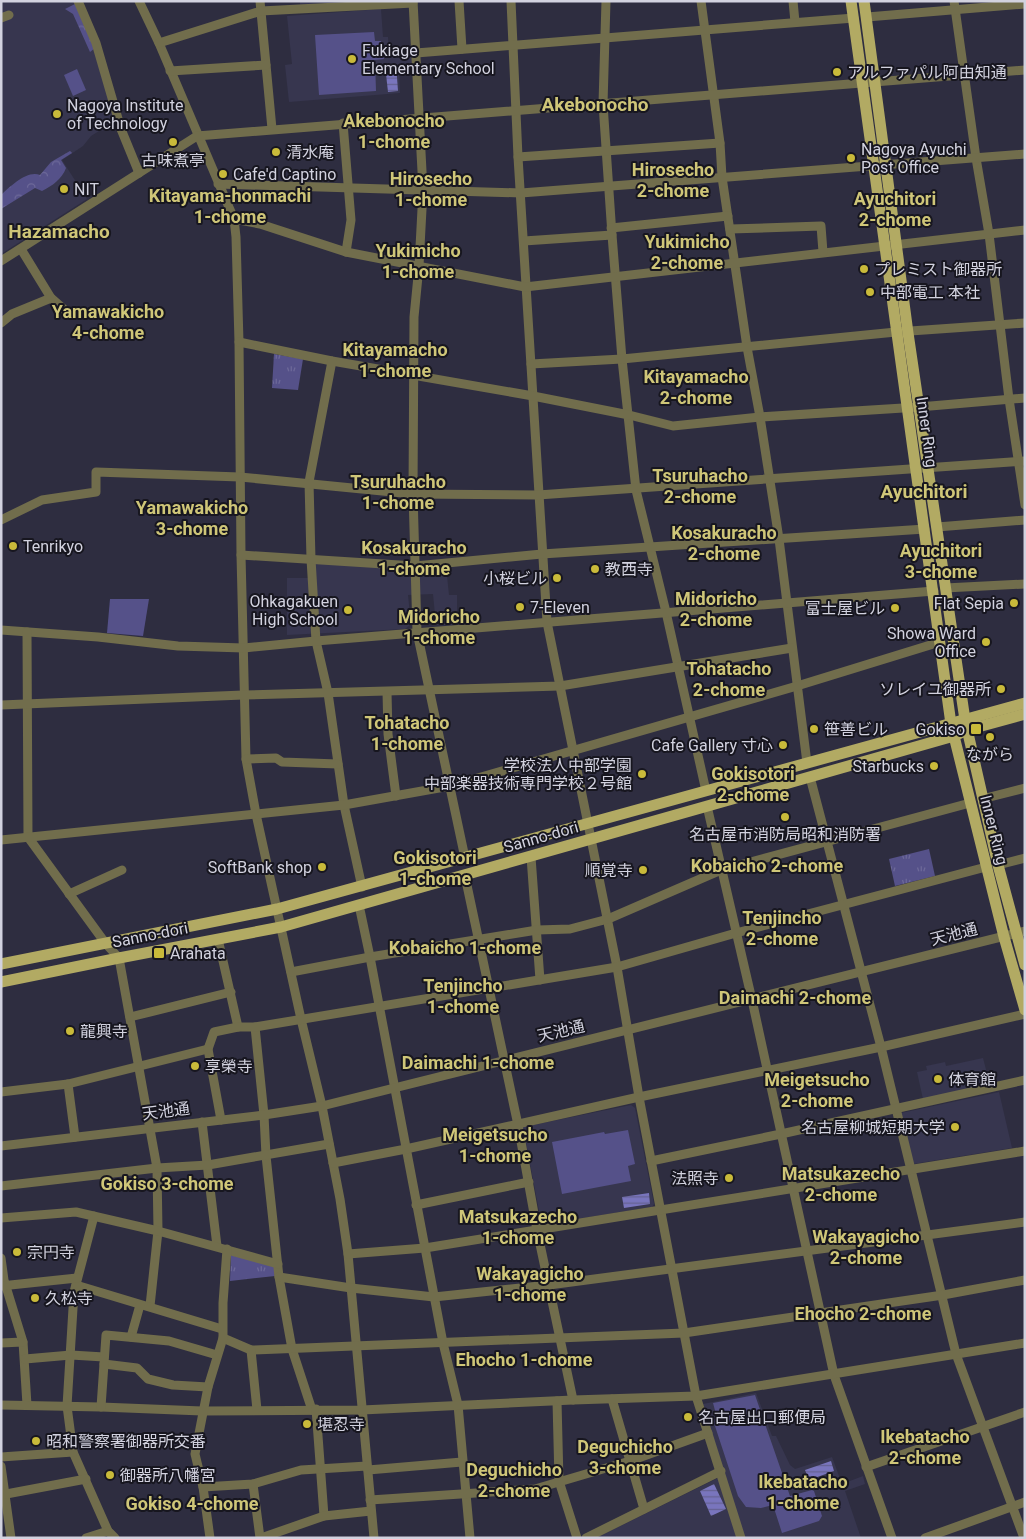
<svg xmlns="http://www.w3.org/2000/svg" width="1026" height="1539" font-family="Roboto,'Noto Sans JP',sans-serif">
	<defs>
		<pattern id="forest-crowns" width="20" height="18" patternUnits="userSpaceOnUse" patternTransform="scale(1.25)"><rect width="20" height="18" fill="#555189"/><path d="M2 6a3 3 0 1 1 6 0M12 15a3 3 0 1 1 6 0" fill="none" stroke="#6d6999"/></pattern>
		<pattern id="park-tufts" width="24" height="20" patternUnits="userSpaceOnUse" patternTransform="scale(1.25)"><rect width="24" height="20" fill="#555189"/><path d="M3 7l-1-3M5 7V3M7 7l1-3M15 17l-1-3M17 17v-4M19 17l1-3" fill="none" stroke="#6d6999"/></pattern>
		<pattern id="water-rules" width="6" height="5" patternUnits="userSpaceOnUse" patternTransform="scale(1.25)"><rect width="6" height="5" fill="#7975bd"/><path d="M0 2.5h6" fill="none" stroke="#656292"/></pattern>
	</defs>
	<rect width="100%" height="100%" fill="#2e2d40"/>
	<g fill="#37364f">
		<polygon points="1,1 74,1 94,44 117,128 99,131 91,136 83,146 62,160 87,199 1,254"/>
		<polygon points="300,1 347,1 347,4 300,5"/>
		<polygon points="381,9 383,37 388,37 389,54 412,53 413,66 399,67 400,93 289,102 285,65 292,64 287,16"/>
		<polygon points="314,563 446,566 449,595 457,595 457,625 436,625 433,594 408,595 411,624 405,629 287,635 287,578 315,578"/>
		<polygon points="983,1058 990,1085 923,1099 917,1072 927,1070 926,1066 945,1062 946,1066"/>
		<polygon points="999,1092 1012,1148 913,1164 901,1113"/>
		<polygon points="631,1105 635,1108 654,1204 652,1207 545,1224 541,1221 523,1127"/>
		<polygon points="756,1393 772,1436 776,1436 790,1465 795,1469 832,1457 842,1484 863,1476 865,1484 845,1491 861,1538 744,1538 703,1404"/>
		<polygon points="718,1478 738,1538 596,1538"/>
	</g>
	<g fill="#555189">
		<polygon points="374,32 375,41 381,41 384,59 375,60 376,91 319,95 315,35"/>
		<polygon points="77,69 86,90 73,96 64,75"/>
		<polygon points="110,599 149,599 143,636 107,633"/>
		<polygon points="628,1130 635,1164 628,1166 631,1181 562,1194 552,1142 604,1132 605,1134"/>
		<polygon points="755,1395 790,1496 812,1490 814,1491 822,1516 819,1521 782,1533 773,1505 761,1508 746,1507 738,1496 713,1420 717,1418 713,1403"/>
	</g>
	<g fill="url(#forest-crowns)">
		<polygon points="75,4 95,48 90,52 73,14 65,9"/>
		<path d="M70 151 72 153 61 160 66 168C62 179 52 186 42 191L35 188 1 209V195C11 186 27 170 40 175L51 162Z"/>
	</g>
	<g fill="url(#park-tufts)">
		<polygon points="274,354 303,359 298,390 272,388"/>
		<polygon points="929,849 935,876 895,886 889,859"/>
		<polygon points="231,1255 274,1266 275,1276 230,1281"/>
	</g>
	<g fill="url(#water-rules)">
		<polygon points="396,64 398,91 388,92 385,65"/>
		<polygon points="649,1193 650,1204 624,1208 622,1197"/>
		<polygon points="831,1461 834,1471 809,1480 805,1470"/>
		<polygon points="714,1484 726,1509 711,1516 700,1491"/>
	</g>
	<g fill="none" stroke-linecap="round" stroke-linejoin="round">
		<g stroke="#716d4c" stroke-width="9">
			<polyline points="78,1 96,43 121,129 139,173"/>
			<polyline points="139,1 159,43 234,219 236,237 239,342 241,555 246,759 256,814 301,1019 322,1106 340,1199 348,1254 374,1538"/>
			<polyline points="260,1 272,129"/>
			<polyline points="413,1 423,190 419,266 414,317 413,494 417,632 465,858"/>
			<polyline points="459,1 462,49"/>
			<polyline points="511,1 518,157 547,622 617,967 639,1097 696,1396 741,1538"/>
			<polyline points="606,1 603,104 612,235 622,359 636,490 666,612 706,791"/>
			<polyline points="701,1 720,143 722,177 747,347 760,417 779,539 807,763"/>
			<polyline points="793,1 795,22"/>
			<polyline points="954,1 976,158 989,234 1009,399 1025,505"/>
			<polyline points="867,17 1025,4"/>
			<polyline points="1,18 9,15"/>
			<polyline points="159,43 261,11 413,3"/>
			<polyline points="416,53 854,18"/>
			<polyline points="170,71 266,65"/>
			<polyline points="343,123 351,220 346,252"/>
			<polyline points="518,157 720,143"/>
			<polyline points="218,184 521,193 1025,154"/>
			<polyline points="234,219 260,224 346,252 525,287 1025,230"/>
			<polyline points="611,228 728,216"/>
			<polyline points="730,229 821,226 823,252"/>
			<polyline points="524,241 612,235"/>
			<polyline points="21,249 51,298 67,312"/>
			<polyline points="1,261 197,136 1025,70"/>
			<polyline points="1,323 12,314 51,298"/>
			<polyline points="239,342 332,361 533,396 629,415 673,426 760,417 919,407 1025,398"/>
			<polyline points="332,361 309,482 311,559 316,641 328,693 344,805 362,887"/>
			<polyline points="531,364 622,359 896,332 1025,323"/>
			<polyline points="1,520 42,500 96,492 96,472 240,477 413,494 538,495 1025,461"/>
			<polyline points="937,527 1025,520"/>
			<polyline points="241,555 415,566 542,554 925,529"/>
			<polyline points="945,588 1025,584"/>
			<polyline points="1,630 98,637 178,646 244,648 316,641 934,591"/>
			<polyline points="27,632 28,837 106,944 119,958 157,1168 158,1231 150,1306"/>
			<polyline points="387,692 388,734 396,796"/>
			<polyline points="1,705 243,695 560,686 792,648"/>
			<polyline points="246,759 276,758 282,762 338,764"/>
			<polyline points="810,777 881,1047 956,1354 1024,1538"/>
			<polyline points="982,799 1025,788"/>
			<polyline points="707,806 752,1000 834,1375 892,1538"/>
			<polyline points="1,840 344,805 450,786 797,686 940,642"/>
			<polyline points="531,857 540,980"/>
			<polyline points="998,865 1025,858"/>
			<polyline points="465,876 518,1125 537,1230 573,1400"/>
			<polyline points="69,894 122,870"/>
			<polyline points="359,905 370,957 443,1343 458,1405 470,1538"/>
			<polyline points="218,939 238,1027"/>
			<polyline points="291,972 370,957 537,930 570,929 608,919 721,870 970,803"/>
			<polyline points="130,1017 231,992"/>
			<polyline points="255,1027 264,1115 266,1156 279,1277 292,1349 312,1410"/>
			<polyline points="68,1084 75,1137"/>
			<polyline points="1,1092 68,1084 208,1049"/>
			<polyline points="221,1120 208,1049 214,1032 238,1027 255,1027 617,967 736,933 986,867"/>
			<polyline points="202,1122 217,1246"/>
			<polyline points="1,1146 264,1115 322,1106 1025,931"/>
			<polyline points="651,1161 781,1134 1025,1080"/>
			<polyline points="333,1163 406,1149 639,1097 881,1047 1025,1014"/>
			<polyline points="1,1186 157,1168 208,1165 329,1144"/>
			<polyline points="416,1205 529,1182"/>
			<polyline points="94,1216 74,1292 67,1406 73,1452 108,1531 115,1538"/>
			<polyline points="1,1218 76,1212 158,1231 278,1264"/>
			<polyline points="348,1254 425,1248 1025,1151"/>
			<polyline points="1,1258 4,1280 23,1342 27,1405"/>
			<polyline points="279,1277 351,1288 434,1297 549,1285 1025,1222"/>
			<polyline points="76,1285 222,1329"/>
			<polyline points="1,1286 77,1278"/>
			<polyline points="131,1337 140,1305"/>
			<polyline points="223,1338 251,1350 684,1333 943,1295 1025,1280"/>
			<polyline points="1,1343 23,1342"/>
			<polyline points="251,1350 257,1410"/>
			<polyline points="25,1359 71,1355 104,1357"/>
			<polyline points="104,1364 137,1368 148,1379 173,1385 208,1387"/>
			<polyline points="612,1399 644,1509"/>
			<polyline points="557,1401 559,1481 577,1538"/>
			<polyline points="1,1405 101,1407 202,1411 362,1410 573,1400 696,1396 1025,1343"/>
			<polyline points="101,1407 106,1335 169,1341 217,1355"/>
			<polyline points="316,1409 324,1516"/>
			<polyline points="1,1457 73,1452"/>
			<polyline points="1,1466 11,1538"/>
			<polyline points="866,1467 1025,1412"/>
			<polyline points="368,1470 462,1462"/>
			<polyline points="253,1484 260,1538"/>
			<polyline points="203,1487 253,1484 301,1470 367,1466"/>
			<polyline points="1,1495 86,1479"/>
			<polyline points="370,1500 535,1489 630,1461 708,1433"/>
			<polyline points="86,1538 108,1531"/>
			<polyline points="210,1538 203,1487 195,1454 208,1387 223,1338 223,1303 227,1249"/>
			<polyline points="261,1538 324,1516 371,1511"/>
			<polyline points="586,1538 721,1471"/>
			<polyline points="925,1538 1025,1502"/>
		</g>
		<g stroke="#b2aa63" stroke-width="11">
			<polyline points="851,1 951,724 1004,937 1025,1010"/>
			<polyline points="864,1 908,333 965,720 998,865 1025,965"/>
			<polyline points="1,964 277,909 1025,703"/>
			<polyline points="1,982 119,958 281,927 954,736 967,730 1025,714"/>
		</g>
	</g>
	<g fill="#c9ba3a" stroke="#17161f" stroke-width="2">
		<circle cx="352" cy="59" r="5"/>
		<circle cx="837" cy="72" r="5"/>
		<circle cx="57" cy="114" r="5"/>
		<circle cx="173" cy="142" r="5"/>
		<circle cx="276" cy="152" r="5"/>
		<circle cx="851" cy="158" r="5"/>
		<circle cx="223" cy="174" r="5"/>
		<circle cx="64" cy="189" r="5"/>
		<circle cx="864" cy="269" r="5"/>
		<circle cx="870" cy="292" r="5"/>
		<circle cx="13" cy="546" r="5"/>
		<circle cx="595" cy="569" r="5"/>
		<circle cx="557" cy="578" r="5"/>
		<circle cx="1014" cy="603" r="5"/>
		<circle cx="520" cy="607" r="5"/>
		<circle cx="895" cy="608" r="5"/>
		<circle cx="348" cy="610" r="5"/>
		<circle cx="986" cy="642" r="5"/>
		<circle cx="1001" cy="689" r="5"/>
		<circle cx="814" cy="729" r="5"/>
		<rect x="970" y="723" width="12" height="12" rx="2.5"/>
		<circle cx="990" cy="737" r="5"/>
		<circle cx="783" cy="745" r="5"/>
		<circle cx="934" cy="766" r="5"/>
		<circle cx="642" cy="774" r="5"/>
		<circle cx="785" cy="817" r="5"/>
		<circle cx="322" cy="867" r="5"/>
		<circle cx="643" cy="870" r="5"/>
		<rect x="153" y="947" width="12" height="12" rx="2.5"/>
		<circle cx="70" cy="1031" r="5"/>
		<circle cx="195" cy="1066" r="5"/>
		<circle cx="938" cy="1079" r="5"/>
		<circle cx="955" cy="1127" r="5"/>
		<circle cx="729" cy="1178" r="5"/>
		<circle cx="17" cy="1252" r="5"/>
		<circle cx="35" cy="1298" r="5"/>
		<circle cx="688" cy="1417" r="5"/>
		<circle cx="307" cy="1424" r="5"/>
		<circle cx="36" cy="1441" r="5"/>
		<circle cx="110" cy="1475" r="5"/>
	</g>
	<g text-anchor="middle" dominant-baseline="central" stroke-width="4" stroke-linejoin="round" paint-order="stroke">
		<g font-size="16" fill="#d2d2df" stroke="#17161f" text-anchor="start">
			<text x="362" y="50">Fukiage<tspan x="362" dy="18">Elementary School</tspan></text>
			<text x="847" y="72">アルファパル阿由知通</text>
			<text x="67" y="105">Nagoya Institute<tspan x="67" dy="18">of Technology</tspan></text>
			<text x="861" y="149">Nagoya Ayuchi<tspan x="861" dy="18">Post Office</tspan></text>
			<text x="286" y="152">清水庵</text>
			<text x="173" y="160" text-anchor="middle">古味煮亭</text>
			<text x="233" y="174">Cafe'd Captino</text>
			<text x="74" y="189">NIT</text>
			<text x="874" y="269">プレミスト御器所</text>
			<text x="880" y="292">中部電工 本社</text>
			<text x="23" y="546">Tenrikyo</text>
			<text x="605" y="569">教西寺</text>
			<text x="547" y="578" text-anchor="end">小桜ビル</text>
			<text x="338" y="601" text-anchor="end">Ohkagakuen<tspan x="338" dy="18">High School</tspan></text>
			<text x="1004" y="603" text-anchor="end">Flat Sepia</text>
			<text x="530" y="607">7-Eleven</text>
			<text x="885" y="608" text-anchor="end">富士屋ビル</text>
			<text x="976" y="633" text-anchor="end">Showa Ward<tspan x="976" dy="18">Office</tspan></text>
			<text x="991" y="689" text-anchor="end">ソレイユ御器所</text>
			<text x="824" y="729">笹善ビル</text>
			<text x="965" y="729" text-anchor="end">Gokiso</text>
			<text x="773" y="745" text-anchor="end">Cafe Gallery 寸心</text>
			<text x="990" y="754" text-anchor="middle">ながら</text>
			<text x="632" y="765" text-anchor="end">学校法人中部学園<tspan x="632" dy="18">中部楽器技術専門学校２号館</tspan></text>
			<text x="924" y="766" text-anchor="end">Starbucks</text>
			<text x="785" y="834" text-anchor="middle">名古屋市消防局昭和消防署</text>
			<text x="312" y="867" text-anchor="end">SoftBank shop</text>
			<text x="633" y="870" text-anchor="end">順覚寺</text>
			<text x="170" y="953">Arahata</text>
			<text x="80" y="1031">龍興寺</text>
			<text x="205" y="1066">享榮寺</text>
			<text x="948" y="1079">体育館</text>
			<text x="945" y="1127" text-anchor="end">名古屋柳城短期大学</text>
			<text x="719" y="1178" text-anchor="end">法照寺</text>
			<text x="27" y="1252">宗円寺</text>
			<text x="45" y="1298">久松寺</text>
			<text x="698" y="1417">名古屋出口郵便局</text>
			<text x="317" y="1424">堪忍寺</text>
			<text x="46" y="1441">昭和警察署御器所交番</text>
			<text x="120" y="1475">御器所八幡宮</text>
		</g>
		<g font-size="16" fill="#d2d2df" stroke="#17161f">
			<text transform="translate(927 432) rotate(82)">Inner Ring</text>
			<text transform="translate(994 830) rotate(76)">Inner Ring</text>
			<text transform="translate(541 837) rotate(-16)">Sanno-dori</text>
			<text transform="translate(954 934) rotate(-14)">天池通</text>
			<text transform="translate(150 935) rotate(-11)">Sanno-dori</text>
			<text transform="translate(561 1031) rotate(-13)">天池通</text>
			<text transform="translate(166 1111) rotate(-7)">天池通</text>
		</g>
		<g font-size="18" font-weight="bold" fill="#cfc678" stroke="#17161f">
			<text x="394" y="120">Akebonocho<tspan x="394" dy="21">1-chome</tspan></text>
			<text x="673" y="169">Hirosecho<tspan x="673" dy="21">2-chome</tspan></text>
			<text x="431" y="178">Hirosecho<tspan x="431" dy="21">1-chome</tspan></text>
			<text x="230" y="195">Kitayama-honmachi<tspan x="230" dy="21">1-chome</tspan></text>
			<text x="895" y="198">Ayuchitori<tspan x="895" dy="21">2-chome</tspan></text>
			<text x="687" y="241">Yukimicho<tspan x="687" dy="21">2-chome</tspan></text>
			<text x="418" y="250">Yukimicho<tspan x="418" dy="21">1-chome</tspan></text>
			<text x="108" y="311">Yamawakicho<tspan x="108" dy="21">4-chome</tspan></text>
			<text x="395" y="349">Kitayamacho<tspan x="395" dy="21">1-chome</tspan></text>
			<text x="696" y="376">Kitayamacho<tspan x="696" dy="21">2-chome</tspan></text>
			<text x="700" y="475">Tsuruhacho<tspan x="700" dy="21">2-chome</tspan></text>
			<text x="398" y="481">Tsuruhacho<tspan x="398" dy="21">1-chome</tspan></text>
			<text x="192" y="507">Yamawakicho<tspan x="192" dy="21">3-chome</tspan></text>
			<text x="724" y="532">Kosakuracho<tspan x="724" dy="21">2-chome</tspan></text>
			<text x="414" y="547">Kosakuracho<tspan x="414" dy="21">1-chome</tspan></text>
			<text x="941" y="550">Ayuchitori<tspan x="941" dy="21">3-chome</tspan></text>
			<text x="716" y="598">Midoricho<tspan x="716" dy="21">2-chome</tspan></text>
			<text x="439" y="616">Midoricho<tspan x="439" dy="21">1-chome</tspan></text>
			<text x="729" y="668">Tohatacho<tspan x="729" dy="21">2-chome</tspan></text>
			<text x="407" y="722">Tohatacho<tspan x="407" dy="21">1-chome</tspan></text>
			<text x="753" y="773">Gokisotori<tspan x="753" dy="21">2-chome</tspan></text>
			<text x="435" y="857">Gokisotori<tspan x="435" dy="21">1-chome</tspan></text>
			<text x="767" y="865">Kobaicho 2-chome</text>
			<text x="782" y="917">Tenjincho<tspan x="782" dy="21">2-chome</tspan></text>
			<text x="465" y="947">Kobaicho 1-chome</text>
			<text x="463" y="985">Tenjincho<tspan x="463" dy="21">1-chome</tspan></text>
			<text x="795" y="997">Daimachi 2-chome</text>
			<text x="478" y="1062">Daimachi 1-chome</text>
			<text x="817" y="1079">Meigetsucho<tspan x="817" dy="21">2-chome</tspan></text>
			<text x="495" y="1134">Meigetsucho<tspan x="495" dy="21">1-chome</tspan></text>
			<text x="841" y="1173">Matsukazecho<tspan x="841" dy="21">2-chome</tspan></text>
			<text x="167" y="1183">Gokiso 3-chome</text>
			<text x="518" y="1216">Matsukazecho<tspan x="518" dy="21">1-chome</tspan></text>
			<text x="866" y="1236">Wakayagicho<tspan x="866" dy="21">2-chome</tspan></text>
			<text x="530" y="1273">Wakayagicho<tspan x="530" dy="21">1-chome</tspan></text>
			<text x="863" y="1313">Ehocho 2-chome</text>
			<text x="524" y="1359">Ehocho 1-chome</text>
			<text x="925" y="1436">Ikebatacho<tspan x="925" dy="21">2-chome</tspan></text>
			<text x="625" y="1446">Deguchicho<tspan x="625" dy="21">3-chome</tspan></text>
			<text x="514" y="1469">Deguchicho<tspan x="514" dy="21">2-chome</tspan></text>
			<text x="803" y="1481">Ikebatacho<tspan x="803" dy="21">1-chome</tspan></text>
			<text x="192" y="1503">Gokiso 4-chome</text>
		</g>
		<g font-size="19" font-weight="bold" fill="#cfc678" stroke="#17161f">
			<text x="595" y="104">Akebonocho</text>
			<text x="59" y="231">Hazamacho</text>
			<text x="924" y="491">Ayuchitori</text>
		</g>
	</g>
	<rect width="1026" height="1539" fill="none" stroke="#d2d2df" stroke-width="5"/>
</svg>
